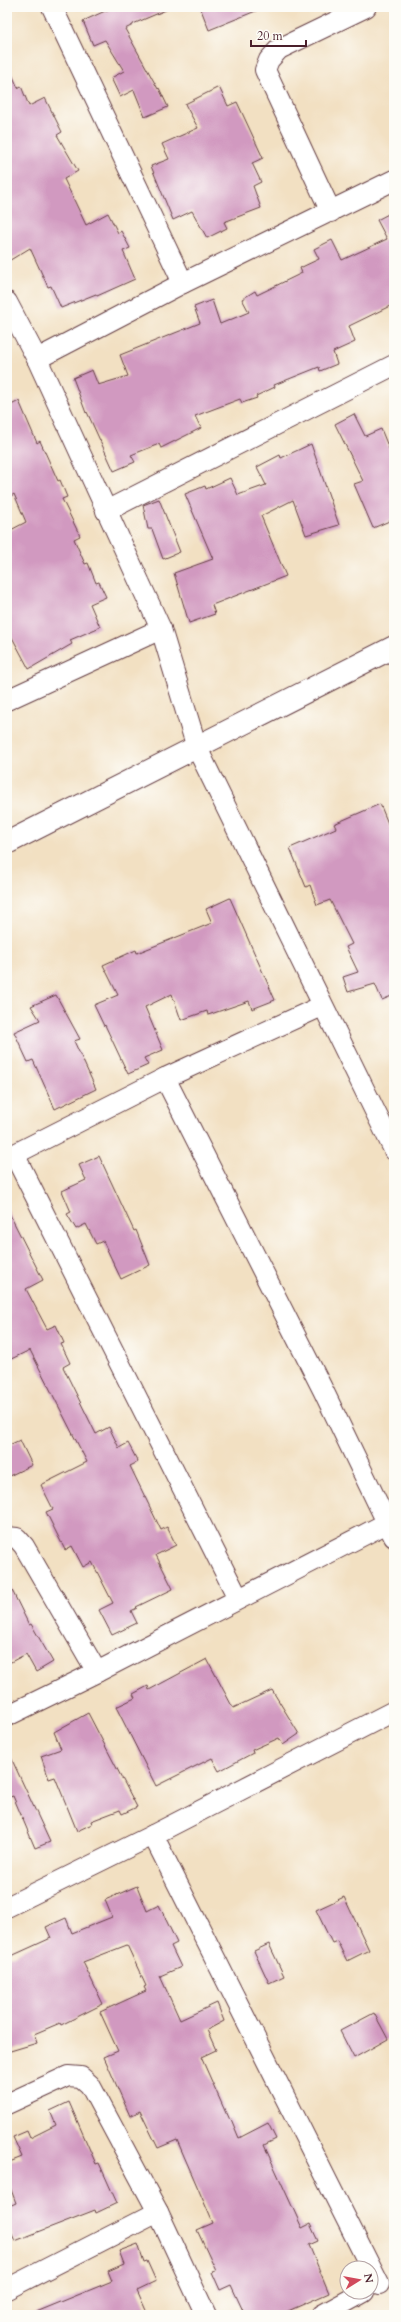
<svg xmlns="http://www.w3.org/2000/svg" width="401" height="2322" font-family="Cardo,serif">
	<rect width="100%" height="100%" fill="#fdfcf7"/>
	<filter id="ink" filterUnits="userSpaceOnUse"><feTurbulence type="fractalNoise" baseFrequency=".025" numOctaves="2"/><feDisplacementMap in="SourceGraphic" scale="8" xChannelSelector="R" yChannelSelector="G"/><feConvolveMatrix kernelMatrix="1 2 1 2 8 2 1 2 1" color-interpolation-filters="sRGB"/></filter>
	<filter id="wash" filterUnits="userSpaceOnUse"><feTurbulence type="fractalNoise" baseFrequency=".012" numOctaves="4" result="noise"/><feDisplacementMap in="SourceGraphic" scale="16" xChannelSelector="R" yChannelSelector="G"/><feGaussianBlur stdDeviation="0.9" result="paint"/><feColorMatrix in="noise" values="0 0 0 0 0 0 0 0 0 0 0 0 0 0 0 0 0 1.4 0 .05"/><feComposite in="paint" operator="in"/></filter>
	<g filter="url(#wash)">
		<rect width="100%" height="100%" fill="#f2e0c2"/>
		<g id="blocks">
			<g fill="#d199c0">
				<polygon points="114,7 173,7 133,24 133,25 125,29 158,89 159,88 168,107 145,117 134,90 120,97 111,78 124,71 105,40 93,45 83,21"/>
				<polygon points="200,7 263,7 263,8 209,30"/>
				<polygon points="7,63 18,88 21,86 29,106 45,98 62,132 57,135 78,171 64,179 86,225 108,213 118,233 121,231 130,248 123,251 135,279 97,296 96,294 61,308 51,286 48,287 30,248 7,262"/>
				<polygon points="219,87 228,106 237,102 263,158 252,163 261,182 253,186 261,208 224,222 227,228 207,238 192,211 173,220 151,166 169,159 162,144 198,128 185,104"/>
				<polygon points="394,211 394,304 349,326 355,342 333,352 337,364 320,371 319,367 274,385 275,387 256,396 257,398 242,403 240,399 195,416 201,428 161,448 159,444 131,455 135,462 114,471 87,412 86,413 73,378 92,370 98,385 128,376 120,355 200,323 194,307 212,300 220,324 249,312 242,299 255,291 257,295 302,273 300,268 319,259 314,249 332,240 342,260 387,239 377,220"/>
				<polygon points="19,401 37,443 40,441 58,481 60,480 67,497 62,499 80,536 74,539 85,564 88,563 96,583 99,582 106,597 90,604 100,627 70,640 72,644 29,669 7,628 7,532 26,522 14,494 11,496 7,487 7,407"/>
				<polygon points="354,414 365,436 381,429 394,461 394,519 373,528 354,484 363,481 335,424"/>
				<polygon points="311,444 339,525 306,535 293,500 261,516 286,576 212,605 215,614 189,623 174,573 213,559 185,494 205,486 206,489 230,478 238,495 266,485 257,467 280,455 281,458"/>
				<polygon points="159,499 180,552 163,559 152,529 148,529 143,505"/>
				<polygon points="380,804 394,838 394,995 382,1000 375,984 348,992 343,977 358,972 346,947 352,944 330,900 317,905 310,885 306,887 290,848 336,828 334,824"/>
				<polygon points="230,898 275,1000 252,1009 249,1001 208,1015 207,1011 181,1020 172,994 145,1007 163,1050 144,1058 148,1065 128,1074 105,1025 104,1026 94,1005 118,995 103,965 136,950 137,953 212,923 206,909"/>
				<polygon points="56,995 80,1039 74,1041 96,1089 55,1109 33,1060 28,1062 14,1032 40,1020 31,1006"/>
				<polygon points="99,1156 134,1231 136,1230 150,1265 121,1279 103,1241 96,1244 86,1224 76,1229 67,1214 71,1212 62,1191 86,1180 79,1165"/>
				<polygon points="7,1209 43,1280 26,1289 47,1329 56,1325 64,1343 61,1344 70,1363 63,1367 96,1434 109,1427 119,1448 128,1443 138,1462 130,1466 161,1530 167,1527 176,1545 156,1555 173,1589 136,1607 137,1608 131,1611 137,1623 112,1635 99,1610 113,1603 92,1562 83,1567 72,1546 65,1550 46,1512 53,1509 41,1485 87,1462 30,1350 7,1361"/>
				<polygon points="20,1440 32,1465 7,1477 7,1446"/>
				<polygon points="7,1580 29,1625 31,1624 53,1662 36,1672 26,1654 7,1664"/>
				<polygon points="207,1659 233,1708 272,1690 299,1734 283,1745 279,1738 252,1750 253,1753 219,1771 212,1758 156,1786 116,1707 135,1698 133,1694 148,1686 149,1690"/>
				<polygon points="88,1713 137,1807 122,1814 120,1810 91,1821 92,1824 77,1831 55,1777 49,1779 41,1756 61,1749 54,1732"/>
				<polygon points="7,1749 50,1842 35,1848 13,1796 7,1798"/>
				<polygon points="137,1886 147,1911 159,1905 177,1943 171,1946 181,1967 160,1976 180,2020 217,2003 224,2021 207,2030 216,2050 201,2057 229,2120 231,2119 239,2138 268,2123 276,2139 264,2145 302,2228 310,2224 318,2241 309,2245 329,2293 279,2315 245,2315 231,2285 220,2290 212,2272 216,2271 197,2230 213,2223 177,2140 158,2148 140,2111 130,2116 104,2057 118,2051 100,2012 146,1991 144,1987 146,1986 127,1945 83,1962 103,2004 61,2025 60,2023 34,2034 37,2043 7,2052 7,1958 51,1938 46,1927 66,1918 72,1933 112,1917 105,1900"/>
				<polygon points="344,1897 369,1950 347,1961 337,1941 332,1943 316,1910"/>
				<polygon points="269,1944 284,1976 269,1983 254,1951"/>
				<polygon points="374,2013 388,2039 354,2058 340,2031"/>
				<polygon points="69,2102 96,2164 99,2163 117,2203 96,2213 95,2210 15,2241 7,2223 7,2207 16,2203 7,2179 7,2163 22,2157 13,2137 27,2131 30,2138 56,2125 50,2111"/>
				<polygon points="138,2244 144,2262 147,2261 156,2281 137,2290 148,2315 29,2315 112,2281 108,2271 124,2264 119,2251"/>
			</g>
		</g>
	</g>
	<g filter="url(#ink)">
		<use href="#blocks" fill-opacity="0" stroke="#633c42" stroke-width="1"/>
		<g fill="none" stroke-linecap="round" stroke-linejoin="round">
			<g stroke="#633c42" stroke-width="22">
				<g id="minor">
					<polyline points="52,7 183,283"/>
					<polyline points="331,212 265,70 269,60 279,49 366,7"/>
					<polyline points="7,302 37,359 161,629 197,748 394,1150"/>
					<polyline points="37,359 183,283 394,180"/>
					<polyline points="106,511 394,365"/>
					<polyline points="7,700 161,629"/>
					<polyline points="165,1078 323,1390 394,1537"/>
					<polyline points="14,1154 238,1598"/>
					<polyline points="7,1158 165,1078 322,1006"/>
					<polyline points="7,1537 17,1538 24,1546 97,1672"/>
					<polyline points="7,1716 97,1672 387,1523"/>
					<polyline points="153,1835 379,2284"/>
					<polyline points="7,1907 153,1835 394,1711"/>
					<polyline points="7,2104 68,2076 81,2077 90,2085 158,2212 206,2315"/>
					<polyline points="7,2289 158,2212"/>
					<polyline points="322,2315 364,2292"/>
				</g>
			</g>
			<g stroke="#633c42" stroke-width="24">
				<polyline id="tertiary" points="7,843 394,647"/>
			</g>
			<use href="#minor" stroke="#fff" stroke-width="20"/>
			<use href="#tertiary" stroke="#fff" stroke-width="22"/>
		</g>
	</g>
	<rect width="401" height="2322" fill="none" stroke="#fdfcf7" stroke-width="24"/>
	<g transform="translate(359 2280) rotate(79)"><circle r="19" fill="#fdfcf7" stroke="#b5a4a5"/>
	<path d="M0-3L7 15L0 10L-7 15Z" fill="#d1495b"/>
	<text y="-6" font-size="11" font-weight="bold" text-anchor="middle" fill="#4a1f2b">N</text>
	</g>
	<path d="M251 40v6h55v-6" fill="none" stroke="#4a1f2b" stroke-width="2"/>
	<text x="257" y="40" font-size="12" fill="#4a1f2b" stroke="#fdfcf7" stroke-width="3" paint-order="stroke">20 m</text>
</svg>
